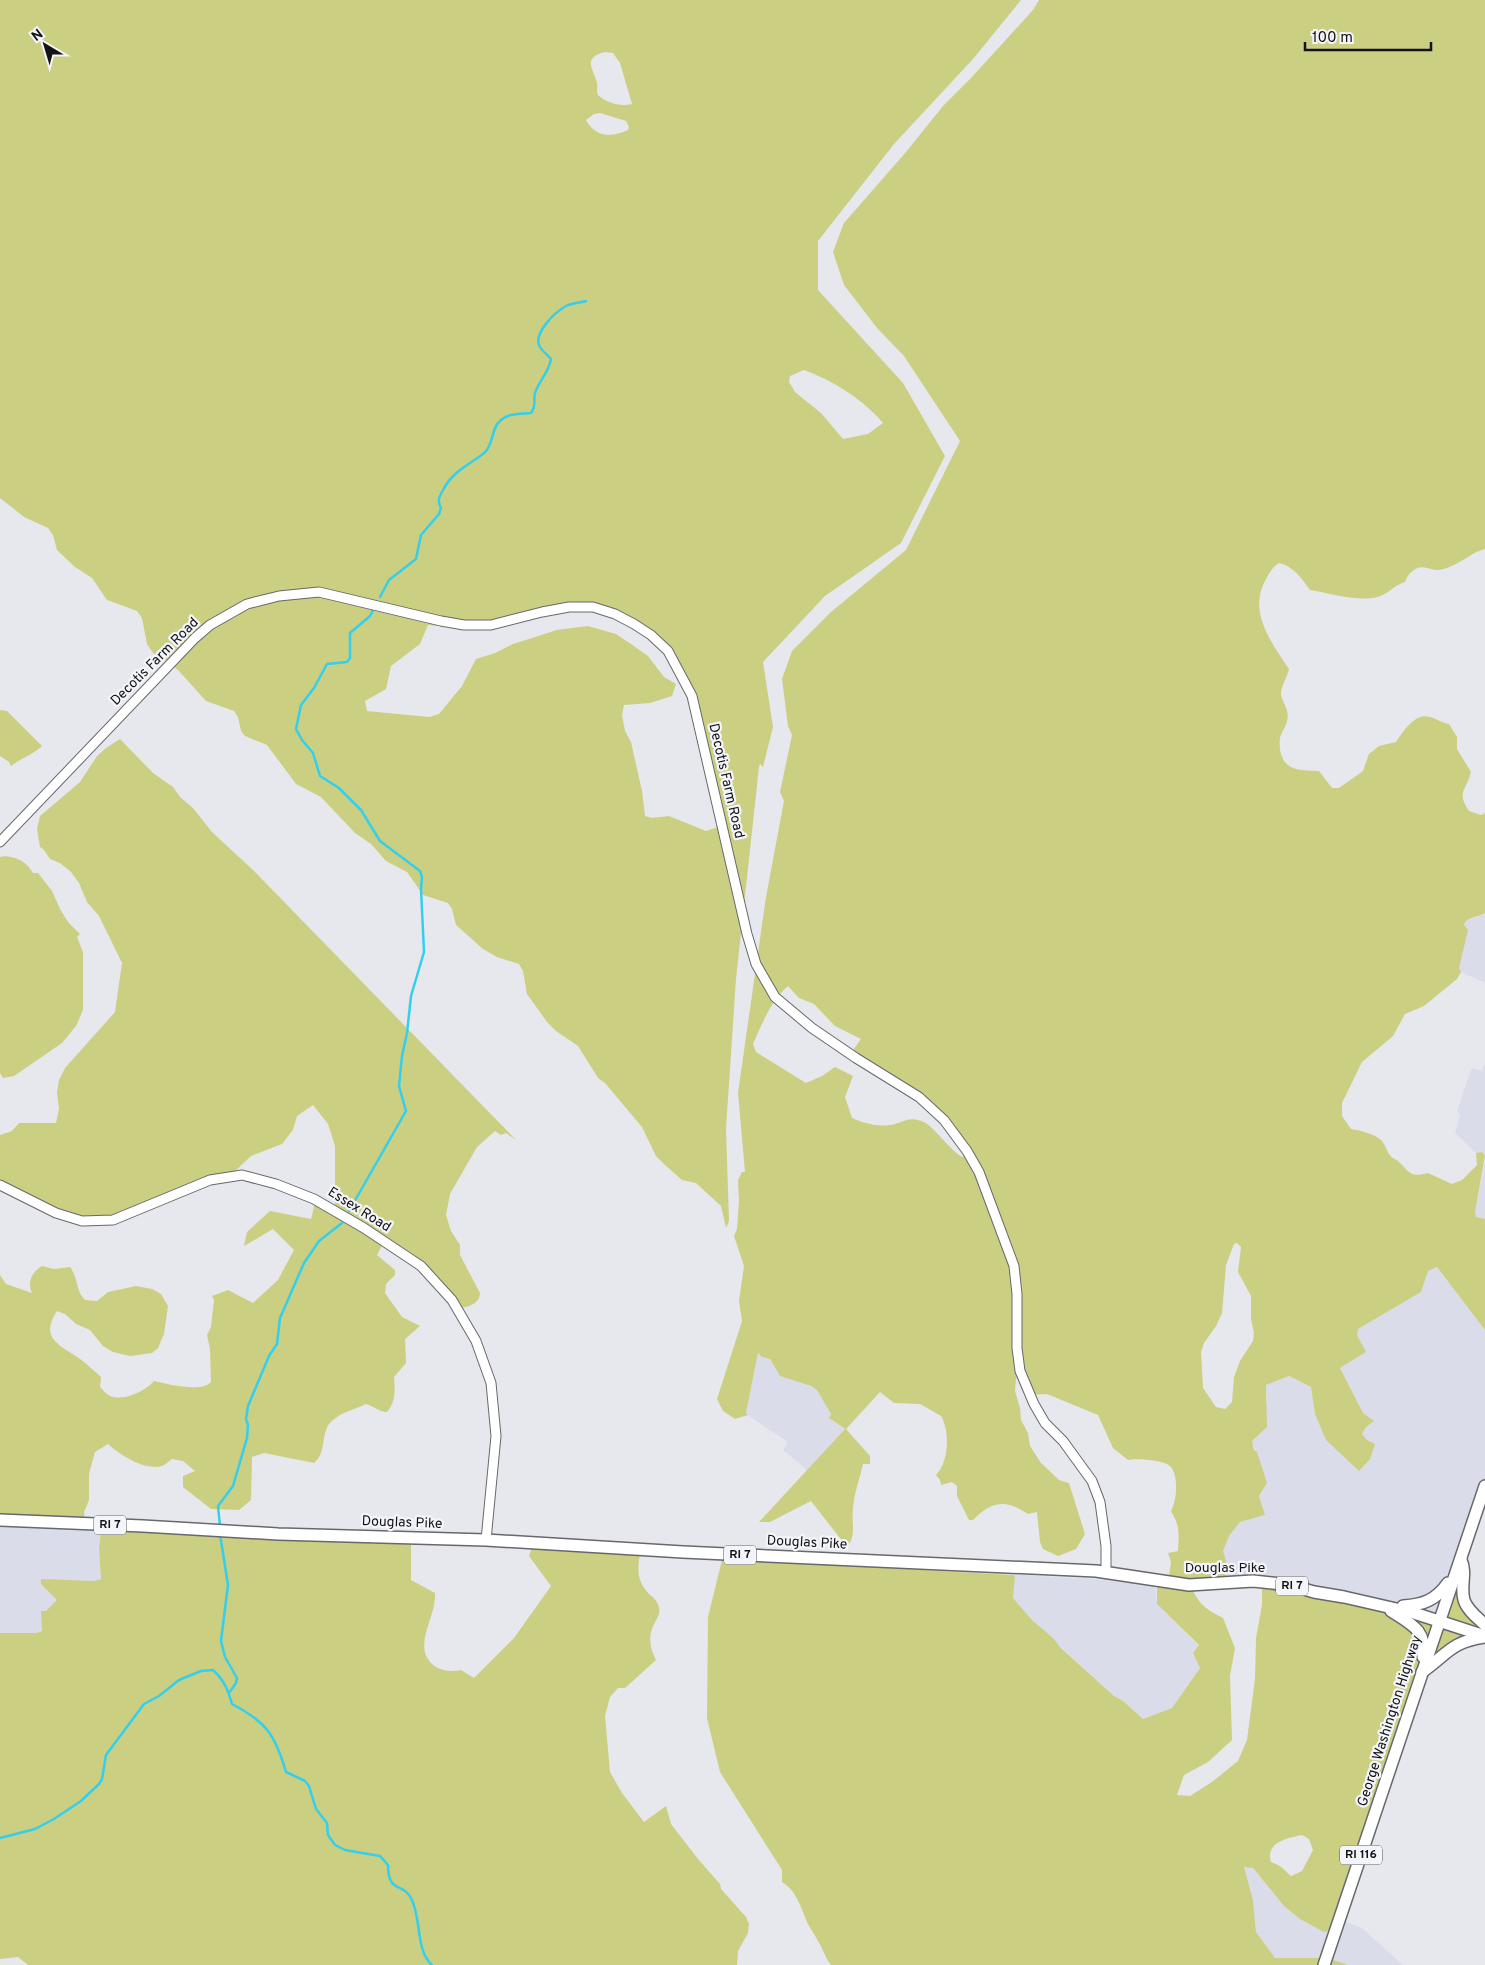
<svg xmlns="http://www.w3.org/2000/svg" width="1485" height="1965" font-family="Overpass,sans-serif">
	<rect width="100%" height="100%" fill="#e7e8ed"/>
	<g fill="#dadde9">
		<polygon points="1485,913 1485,983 1461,972 1459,968 1465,921 1470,918 1478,917"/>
		<polygon points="1485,1063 1485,1156 1482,1152 1476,1153 1455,1133 1460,1115 1457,1111 1471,1070 1473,1068 1482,1071"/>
		<polygon points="1485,1162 1485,1219 1476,1217 1475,1212"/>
		<polygon points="1437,1267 1485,1330 1485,1496 1442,1620 1264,1588 1227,1586 1226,1585 1223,1551 1229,1536 1240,1522 1265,1515 1259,1496 1267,1483 1252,1441 1267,1402 1266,1385 1289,1376 1311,1387 1315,1414 1374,1444 1367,1440 1362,1434 1366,1427 1363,1413 1340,1368 1358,1329 1421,1292 1428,1271"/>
		<polygon points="758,1353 762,1357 770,1359 780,1376 802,1382 817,1390 827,1405 827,1408 831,1414 830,1419 845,1430 807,1470 783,1450 788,1442 746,1414"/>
		<polygon points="0,1523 102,1524 99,1548 101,1579 94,1581 41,1584 58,1600 46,1612 42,1631 36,1633 0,1633"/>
		<polygon points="1013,1575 1033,1575 1034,1576 1155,1582 1157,1604 1199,1646 1193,1653 1200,1668 1172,1708 1143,1719 1123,1701 1114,1696 1032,1620 1013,1598 1015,1577"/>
		<polygon points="1248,1866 1253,1868 1284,1906 1341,1920 1362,1928 1403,1965 1348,1965 1328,1958 1275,1958 1256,1932 1253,1900 1244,1867"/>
	</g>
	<g fill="#cbcf82" fill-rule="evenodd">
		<path d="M0 0H1021L973 59 894 144 818 241V290L903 383 945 456 901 543 825 596 763 662 773 727 763 767 760 764 759 767 736 979 726 1129 729 1221 726 1228 721 1206 696 1183 682 1180 664 1164 656 1156 642 1127 605 1083 598 1078 578 1046 556 1031 547 1022 527 994 523 971 519 964 497 957 483 949 456 925 452 909 448 903 423 895 407 872 386 861 371 844 355 833 321 797 296 784 267 745 245 736 241 731 238 717 234 711 206 701 178 670 153 653 147 644 142 618 137 611 107 600 92 578 75 567 57 550 53 535 48 528 24 517 0 498ZM605 52 613 53 620 63 632 104C620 107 607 103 598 95 596 91 598 87 597 83 593 68 582 58 605 52ZM600 113 626 121 629 127 628 130C611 138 595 137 586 120L594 114ZM804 370C832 380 864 400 883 423L868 434 843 439 821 413 795 392 789 382 790 376ZM576 610 598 611 652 635 692 690 721 826 706 831 669 816 652 818 645 816 642 791 631 742 625 731 622 715 624 705 650 703 672 696 676 684 664 677 648 656 631 644 616 634 588 626 557 630 513 644 495 653 476 659 462 686 439 714 429 717 367 711 365 701 386 689 391 666 420 644 428 625C478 631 526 619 576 610Z"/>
		<path d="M1039 0H1485V549C1469 553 1455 569 1437 570 1429 570 1423 564 1414 570 1409 573 1407 577 1405 582 1394 585 1387 595 1377 597 1358 602 1329 593 1310 590 1301 578 1295 567 1279 563 1272 567 1269 574 1265 581 1248 613 1272 643 1289 669 1287 677 1280 689 1281 695 1283 704 1290 710 1287 721 1286 727 1281 732 1280 738 1279 742 1280 746 1280 750 1284 772 1301 770 1319 771L1332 788H1339L1363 771 1369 754 1379 746 1396 742C1403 732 1415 712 1430 717 1437 719 1442 723 1449 724L1457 737V749L1471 772C1466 792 1456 791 1469 811L1481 815 1485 813V913C1477 918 1467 916 1464 925L1468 930 1459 968 1461 972 1457 979 1424 1006 1405 1014 1393 1036 1362 1062 1342 1103V1116L1351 1129C1362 1131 1372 1133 1381 1140 1385 1144 1386 1149 1389 1154 1391 1158 1394 1158 1398 1161 1410 1172 1409 1178 1428 1173L1452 1184 1462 1180 1477 1165 1476 1153 1482 1152 1485 1156 1475 1212 1476 1217 1485 1219V1330L1437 1267 1428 1271 1421 1292 1358 1329 1357 1335 1366 1352 1340 1368 1363 1413 1374 1421 1366 1427 1362 1434 1367 1440 1375 1444 1370 1459 1359 1471 1326 1440 1315 1414 1311 1387 1289 1376 1266 1385 1267 1427 1252 1441 1254 1450 1257 1452 1267 1483 1259 1496 1265 1515 1240 1522 1229 1536 1223 1551 1227 1564 1226 1585 1191 1586C1198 1604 1207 1610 1223 1618L1235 1648 1230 1676 1232 1740 1208 1762 1184 1775 1177 1795 1190 1796 1212 1782 1238 1761 1247 1740 1255 1679 1256 1638 1262 1605V1589H1288L1442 1620 1457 1575 1463 1599 1485 1635 1462 1641 1425 1674 1337 1929 1324 1932 1300 1919 1284 1906 1253 1868 1244 1867 1253 1900 1256 1932 1275 1958H1328L1348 1965H831C825 1957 823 1949 818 1941 815 1935 811 1930 808 1924 801 1908 797 1891 782 1882V1870L720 1772 707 1718 708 1617 722 1560 724 1559 1013 1575 1015 1576 1013 1598 1032 1620 1053 1638 1061 1648 1114 1696 1123 1701 1143 1719 1172 1708 1200 1668 1193 1653 1199 1645 1157 1604V1583L1168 1582 1171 1562 1168 1553 1178 1551C1179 1533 1180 1526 1171 1511 1177 1501 1179 1474 1170 1466 1164 1460 1136 1458 1128 1460L1113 1448 1098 1415 1047 1394 1028 1395 1025 1382 1016 1378 1015 1391 1020 1408 1021 1420 1028 1433 1030 1446 1041 1463 1059 1480 1069 1483 1085 1534 1076 1549 1058 1556 1043 1549 1040 1542 1037 1512 1028 1514C1005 1499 992 1501 973 1520H969L957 1496V1486L952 1482 941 1485 940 1480 936 1475C949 1462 950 1431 941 1416L920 1404 894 1403 880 1392 846 1429 870 1456V1464H863C860 1478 854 1493 853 1508 851 1522 857 1535 847 1547L811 1501 770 1522H759L845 1429 829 1418 831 1414 817 1390 811 1386 780 1376 770 1359 762 1357 758 1353 746 1413 748 1415 735 1419 723 1411 717 1399 742 1321 739 1301 744 1266 734 1236 737 1229 739 1201 738 1180 742 1172H745L738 1093 766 897 784 801 780 792 792 735 788 726 782 679 792 651 831 612 906 550 960 441 904 356 877 328 844 285 833 252 844 223 906 152 943 106 971 78 1033 10ZM788 986 799 998 814 1004 835 1026 861 1039 851 1053 941 1118 970 1154 962 1157C948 1148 935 1128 924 1122 908 1115 904 1123 890 1125 877 1127 864 1123 852 1118L845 1097 853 1076 835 1067 822 1076 806 1083 756 1052 753 1044C763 1022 770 1002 788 986ZM1237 1243 1241 1247 1238 1272 1251 1296V1319L1254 1333 1253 1341 1240 1361 1234 1377 1232 1402 1225 1409 1216 1407 1203 1388 1201 1352 1204 1343 1216 1326 1222 1313 1226 1265 1234 1244ZM1302 1835 1309 1839 1313 1850 1302 1871 1291 1876 1280 1866 1271 1862C1265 1842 1288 1838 1302 1835Z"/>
		<path d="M0 710 7 711 42 746C33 755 21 758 11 766L9 762 0 756Z"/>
		<path d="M120 739 153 773 173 787 180 797 193 808 212 832 254 871 516 1140 506 1133 501 1135 495 1131 477 1147 450 1194 446 1215 451 1231 460 1245V1255L480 1293C480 1303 469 1307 460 1308L444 1284 413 1254 388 1238H386L377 1255 395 1270V1275L386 1284 385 1293 402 1317 420 1326 405 1339 406 1363 394 1377C395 1389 396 1402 387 1412 379 1412 374 1406 366 1404 356 1409 342 1412 333 1420 319 1431 328 1452 314 1463L264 1453 252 1457 251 1500 239 1510 211 1509 183 1487V1476L195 1471 183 1461 172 1459C169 1461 165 1465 162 1466 145 1471 120 1455 108 1444L95 1452 89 1474V1500L84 1512 85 1521 0 1523V1275L6 1284 32 1293C27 1282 32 1272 42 1266L54 1269 70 1267C79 1279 75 1290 85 1300L97 1301 108 1292 136 1286 152 1289 161 1294 168 1306 164 1334 158 1348 152 1353 130 1356 113 1352 103 1346 90 1330 76 1324 65 1314 57 1311C39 1339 60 1345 80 1359 87 1364 94 1371 101 1377L100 1387C104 1391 108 1396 113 1397 127 1400 145 1391 154 1381 167 1384 201 1393 211 1382L210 1349 207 1335 211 1327 214 1300 212 1296 228 1290 253 1303 278 1280 294 1250 273 1229 244 1246 247 1232 270 1211 311 1219 316 1199 335 1207V1146L328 1124 313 1105 297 1116 293 1130 282 1144 251 1156 234 1172 98 1222 54 1209 0 1181V1135L12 1131 19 1123H56L59 1109 57 1093 59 1080 65 1068 115 1012 122 963 99 916 87 902 79 883 71 872 60 863 50 859 44 850 40 847 37 829 40 816 80 782 97 756 106 748Z"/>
		<path d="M5 856C18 858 26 861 33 873H38L52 891 60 909 68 922 80 934 77 937 83 952V1010L76 1026 62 1043 14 1076 3 1078 0 1073V857Z"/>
		<path d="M102 1524 411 1541V1580L435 1593C437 1616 412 1645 432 1664 439 1671 452 1672 461 1670L474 1678 514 1638 551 1586 529 1556 533 1545 640 1554C637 1571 637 1581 649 1594 653 1597 658 1602 659 1607 661 1615 654 1622 652 1629 648 1640 651 1650 656 1660L625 1688H618L610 1697 605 1716 610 1772 622 1793 644 1822 666 1806 671 1824 698 1859 720 1884 721 1889 746 1917 749 1924 748 1933 738 1951 737 1965H28L18 1957 0 1959V1633H36L42 1631 41 1611H46L57 1600 41 1584V1579L94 1581 101 1579 99 1548Z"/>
	</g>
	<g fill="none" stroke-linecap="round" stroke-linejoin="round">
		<g stroke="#33cfec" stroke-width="2.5">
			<path d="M380 597 389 580 416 559 421 535 439 514 441 508C437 501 439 497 443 490 450 476 461 469 473 461 477 458 483 455 486 451 494 442 491 428 501 420 509 413 521 414 531 413 537 405 533 401 535 393 539 381 549 372 551 359 548 355 542 351 540 347 532 334 555 312 566 306 572 303 580 303 586 301"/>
			<polyline points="349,1211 406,1111 399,1086 402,1056 407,1033 411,996 424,952 421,889 422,877 420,871 380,841 361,810 339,788 320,776 313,753 302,740 296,729 301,705 314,688 327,664 347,662 350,658 350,633 370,616 374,608"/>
			<polyline points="220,1526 218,1506 233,1486 247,1438 248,1425 246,1419 248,1406 269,1356 277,1344 280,1318 304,1263 319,1241 342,1223"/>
			<polyline points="220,1534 228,1585 221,1641 225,1657 237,1678 236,1683 229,1693"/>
			<path d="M0 1838 35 1829 54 1819 81 1801 99 1784 102 1779 106 1755 144 1704 159 1696 179 1680 201 1671 213 1670C224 1680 228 1690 232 1704 266 1722 275 1734 286 1772L305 1781 309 1786 316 1809 327 1823 328 1835 335 1845 345 1850 380 1856 388 1865C388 1894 403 1882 411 1898 422 1918 415 1950 432 1965"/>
		</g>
		<g stroke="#67686c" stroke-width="11">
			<g id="minor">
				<polyline points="0,842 195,638 210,625 247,604 279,596 319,592 441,621 464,625 491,625 542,612 569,607 593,607 615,614 634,624 651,635 668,651 692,696 747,934 756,964 775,997 812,1028 856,1058 919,1097 944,1120 967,1151 979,1172 1014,1266 1017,1294 1017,1348 1020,1371 1034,1404 1045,1423 1063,1441 1092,1481 1100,1502 1106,1546 1106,1572"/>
				<polyline points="0,1185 56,1213 82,1221 113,1220 210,1180 242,1175 276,1184 314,1199 364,1228 421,1266 452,1300 476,1341 491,1383 496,1436 486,1540"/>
			</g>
		</g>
		<g stroke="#67686c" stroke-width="14">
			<g id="major">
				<polyline points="0,1520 143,1526 278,1534 486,1540 683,1552 1096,1571 1189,1585 1253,1581 1290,1585 1314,1592 1344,1597 1414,1613 1485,1636"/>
				<path d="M1461 1560C1467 1573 1460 1587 1464 1600 1467 1610 1478 1618 1485 1625"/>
				<path d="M1403 1606C1423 1605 1436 1600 1448 1583"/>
				<path d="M1391 1611C1411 1624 1427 1630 1423 1657"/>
				<path d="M1422 1672C1448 1654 1450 1642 1485 1637"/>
				<polyline points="1324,1965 1485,1486"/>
			</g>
		</g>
		<use href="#minor" stroke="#fff" stroke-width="9"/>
		<use href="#major" stroke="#fff" stroke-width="11"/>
	</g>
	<g text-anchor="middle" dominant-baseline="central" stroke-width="4.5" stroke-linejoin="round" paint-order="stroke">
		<g fill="#f4f5fa" stroke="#56575a" stroke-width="1">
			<rect x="94" y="1515.5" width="32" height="19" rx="4"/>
			<rect x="724" y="1545.5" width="32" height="19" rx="4"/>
			<rect x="1276" y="1576.5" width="32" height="19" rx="4"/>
			<rect x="1340" y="1845.5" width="42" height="19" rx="4"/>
		</g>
		<g font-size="12" font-weight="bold" fill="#131315">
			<text x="110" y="1525">RI 7</text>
			<text x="740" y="1555">RI 7</text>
			<text x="1292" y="1586">RI 7</text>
			<text x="1361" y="1855">RI 116</text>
		</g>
		<g font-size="14" fill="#131315" stroke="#f4f5fa">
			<text transform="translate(155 662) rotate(-45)">Decotis Farm Road</text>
			<text transform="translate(726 781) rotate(77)">Decotis Farm Road</text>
			<text transform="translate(359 1210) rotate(32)">Essex Road</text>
			<text transform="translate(402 1523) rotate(2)">Douglas Pike</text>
			<text transform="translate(807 1543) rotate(3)">Douglas Pike</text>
			<text x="1225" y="1568">Douglas Pike</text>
			<text transform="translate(1390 1721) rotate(-72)">George Washington Highway</text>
		</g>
	</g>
	<g transform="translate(45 45) rotate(322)" stroke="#f4f5fa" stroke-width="4" paint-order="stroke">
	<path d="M0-4L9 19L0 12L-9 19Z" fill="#131315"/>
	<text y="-8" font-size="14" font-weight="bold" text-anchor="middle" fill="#131315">N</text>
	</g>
	<path d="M1305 42v8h126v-8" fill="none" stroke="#131315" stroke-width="2.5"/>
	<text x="1312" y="42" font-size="15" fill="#131315" stroke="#f4f5fa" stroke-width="4" paint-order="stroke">100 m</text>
</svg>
